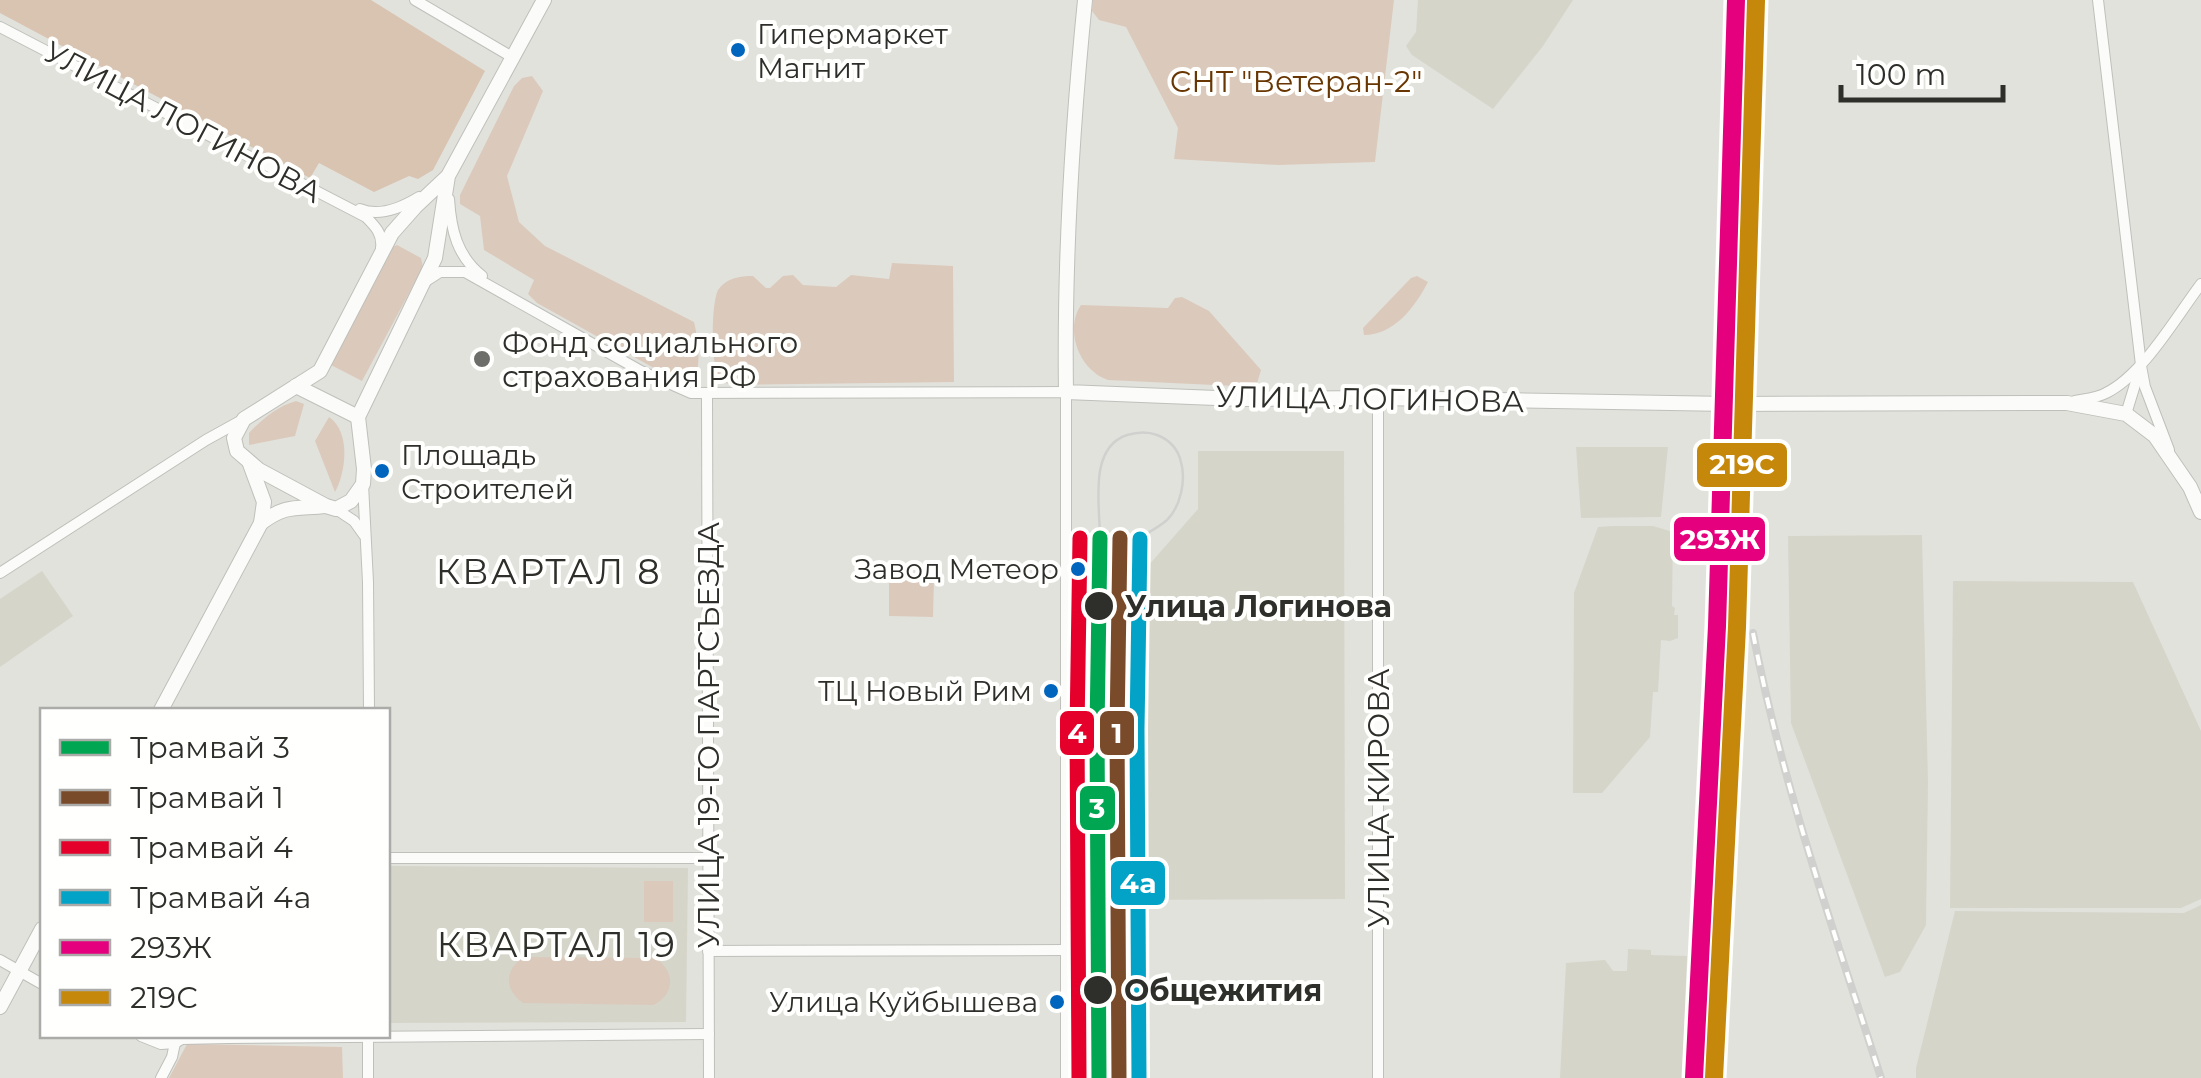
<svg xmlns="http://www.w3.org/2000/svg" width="2201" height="1078" font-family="Montserrat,sans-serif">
	<rect width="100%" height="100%" fill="#e2e2dd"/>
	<g fill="#d5d5ca">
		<polygon points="1418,0 1573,0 1543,46 1493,109 1412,55 1406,46 1416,32"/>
		<polygon points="1576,447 1668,447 1661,517 1581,518"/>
		<polygon points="1198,451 1344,451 1345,899 1127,900 1123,853 1134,852 1133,714 1126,684 1126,673 1119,672 1119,642 1125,642 1126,591 1198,509"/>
		<polygon points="1613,526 1653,526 1673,532 1672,606 1675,608 1674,615 1678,615 1678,638 1670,641 1661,640 1658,692 1653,692 1650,737 1602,793 1573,793 1574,593 1598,527"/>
		<polygon points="1922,535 1928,782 1926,925 1900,972 1885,977 1791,723 1788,536"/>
		<polygon points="42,571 73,616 0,667 0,599"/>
		<polygon points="1953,581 2133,582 2201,731 2201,899 2181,908 1950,908"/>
		<polygon points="391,866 688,868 686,1022 391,1023"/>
		<polygon points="2201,905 2201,1078 1916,1078 1916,1068 1955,911 2184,913"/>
		<polygon points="1628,949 1651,950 1651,955 1687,956 1682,1078 1560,1078 1566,963 1605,960 1613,971 1627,971"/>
	</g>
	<g fill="#dbcabb">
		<polygon points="1093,0 1394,0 1375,162 1278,165 1174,159 1178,128 1126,27 1099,20 1092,11"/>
		<path d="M532 76 543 91 507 176 519 222 545 246 694 322C699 342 700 360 696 381L679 382 537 303 528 294 534 280 484 250 480 216 460 204V195L514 86 522 78Z"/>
		<polygon points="397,245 421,258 423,267 362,381 329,364 392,247"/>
		<path d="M892 263 953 266 954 382 731 385C724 382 722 383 718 376 711 362 711 304 718 290 726 278 740 276 753 276L766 288H770L783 276 793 275 803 285 836 287 851 275 889 279Z"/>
		<path d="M1417 276 1428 282C1415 307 1394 335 1364 335L1363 328 1411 278Z"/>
		<path d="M1182 297 1209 311 1261 370 1256 387 1108 380C1103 378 1098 376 1094 372 1075 357 1067 325 1081 305L1168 308 1175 298Z"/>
		<path d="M296 401 304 404 295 436 249 445V433C262 419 278 406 296 401Z"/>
		<path d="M329 417C351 432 346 472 335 492L315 441Z"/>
		<polygon points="889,578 934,578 933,617 889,616"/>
		<rect x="644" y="881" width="29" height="41"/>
		<path d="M524 957 655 958C676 971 675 995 653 1005L523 1003C504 990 504 969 524 957Z"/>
		<polygon points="187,1044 342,1047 343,1078 169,1078"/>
	</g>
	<polygon fill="#d9c3b1" points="0,0 371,0 485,71 433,170 418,179 409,176 374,192 319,163 310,178 0,13"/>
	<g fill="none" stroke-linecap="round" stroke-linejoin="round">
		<g stroke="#bfbfbb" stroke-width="12">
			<g id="minor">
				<polyline points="415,0 512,57"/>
				<polyline points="2098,0 2141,365 2126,414"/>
				<path d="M0 27 366 217C375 226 383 234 381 248"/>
				<path d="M449 199C451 230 457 256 482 276"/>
				<path d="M360 209C379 217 401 208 419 197"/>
				<polyline points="426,281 440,272 465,272 641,371 691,393 1066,392 1066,1078"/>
				<polyline points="2141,366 2145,387 2169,450"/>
				<polyline points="707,393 709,1078"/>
				<polyline points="1378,398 1378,1078"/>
				<path d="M2075 401C2085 399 2097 398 2106 393 2143 375 2176 317 2201 284"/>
				<polyline points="363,484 368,582 369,710"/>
				<polyline points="336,509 354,521 364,535"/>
				<polyline points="0,573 206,440 244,419"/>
				<polyline points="388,858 708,858"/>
				<polyline points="708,951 1066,950"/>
				<polyline points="0,960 42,984"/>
				<polyline points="141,1036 161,1044 175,1043 182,1039 228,1038 709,1034"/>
				<polyline points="368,1036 368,1078"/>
				<polyline points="161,1078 172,1057 175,1043"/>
			</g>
		</g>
		<g stroke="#bfbfbb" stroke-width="16">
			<g id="major">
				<path d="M1085 0C1072 130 1064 261 1066 392L1241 399 1378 398 1729 404 2067 403 2126 414 2155 436 2190 487 2201 512"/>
				<polyline points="448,176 435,258 358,417 364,469 363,484 351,501 336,509 326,506 259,470 237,451 234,438 244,419 320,371 392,233 415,207 448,176 544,0"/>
				<polyline points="296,386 358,417"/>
				<path d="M261 523C286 504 296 509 326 506"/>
				<polyline points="161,710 261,523 264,502 250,464"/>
				<polyline points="0,1007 42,929"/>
			</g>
		</g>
		<use href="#minor" stroke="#fbfbfa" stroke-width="10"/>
		<use href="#major" stroke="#fbfbfa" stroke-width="14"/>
		<path stroke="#d0d0cf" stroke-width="2.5" d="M1100 538C1100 506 1088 448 1127 435 1137 432 1147 431 1157 435 1170 440 1178 449 1181 462 1186 480 1181 506 1167 520 1158 528 1145 534 1135 541 1129 545 1120 548 1116 554 1104 567 1106 589 1104 606"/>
		<g stroke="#d0d0cf" stroke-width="8">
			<g id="rail">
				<polyline points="1741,373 1747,225 1751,0"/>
				<path d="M1753 633C1782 784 1834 931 1881 1078"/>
			</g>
		</g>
		<use href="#rail" stroke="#fffffe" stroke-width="4" stroke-dasharray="11" stroke-linecap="butt"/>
		<g stroke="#fffffe" stroke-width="25">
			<polyline id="rail-1" points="1694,1078 1717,626 1736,0"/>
		</g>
		<g stroke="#fffffe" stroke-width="25">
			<polyline id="rail-2" points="1714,1078 1737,627 1756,1"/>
		</g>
		<use href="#rail-1" stroke="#e5007d" stroke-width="18"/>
		<use href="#rail-2" stroke="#c5880a" stroke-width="18"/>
		<g stroke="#fffffe" stroke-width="22">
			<polyline id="tram-1" points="1099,1078 1097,729 1100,538"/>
		</g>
		<g stroke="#fffffe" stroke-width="22">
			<polyline id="tram-2" points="1119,1078 1117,729 1120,538"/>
		</g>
		<g stroke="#fffffe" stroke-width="22">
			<polyline id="tram-3" points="1079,1078 1077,729 1080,538"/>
		</g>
		<g stroke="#fffffe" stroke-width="22">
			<polyline id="tram-4" points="1139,1078 1137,729 1140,539"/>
		</g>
		<use href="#tram-1" stroke="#00a651" stroke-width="15"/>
		<use href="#tram-2" stroke="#7a4b2a" stroke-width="15"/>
		<use href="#tram-3" stroke="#e4002b" stroke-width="15"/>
		<use href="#tram-4" stroke="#02a3c6" stroke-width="15"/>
	</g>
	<g fill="#0065bd" stroke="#fffffe" stroke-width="4">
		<circle cx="738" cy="50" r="9"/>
		<circle cx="382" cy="471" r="9"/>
		<circle cx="1078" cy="569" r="9"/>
		<circle cx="1051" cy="691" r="9"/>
		<circle cx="1057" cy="1002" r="9"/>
	</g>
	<circle fill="#6d6d69" stroke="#fffffe" stroke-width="4" cx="482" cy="359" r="10"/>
	<g fill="#2e2e2a" stroke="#fffffe" stroke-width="4">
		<circle cx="1099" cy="606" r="16"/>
		<circle cx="1098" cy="990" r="16"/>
	</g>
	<g text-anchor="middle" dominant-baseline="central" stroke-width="8" stroke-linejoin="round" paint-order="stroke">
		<g font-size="28" fill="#2e2e2a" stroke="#fffffe" text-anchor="end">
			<text x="757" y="34" text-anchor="start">Гипермаркет<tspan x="757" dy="34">Магнит</tspan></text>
			<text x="401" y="455" text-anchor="start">Площадь<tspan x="401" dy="34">Строителей</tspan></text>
			<text x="1059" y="569">Завод Метеор</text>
			<text x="1032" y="691">ТЦ Новый Рим</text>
			<text x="1038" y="1002">Улица Куйбышева</text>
		</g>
		<g font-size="30" fill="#673602" stroke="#fffffe">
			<text x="1296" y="81">СНТ "Ветеран-2"</text>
		</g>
		<g font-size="30" fill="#2e2e2a" stroke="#fffffe">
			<text transform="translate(183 122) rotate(28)">УЛИЦА ЛОГИНОВА</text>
			<text transform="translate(1370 399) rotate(1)">УЛИЦА ЛОГИНОВА</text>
			<text transform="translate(708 735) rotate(-90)">УЛИЦА 19-ГО ПАРТСЪЕЗДА</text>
			<text transform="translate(1378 798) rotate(-90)">УЛИЦА КИРОВА</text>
		</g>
		<g font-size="30" fill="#2e2e2a" stroke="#fffffe" text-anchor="start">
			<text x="502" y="342">Фонд социального<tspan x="502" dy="34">страхования РФ</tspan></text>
		</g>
		<g font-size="30" font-weight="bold" fill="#2e2e2a" stroke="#fffffe" text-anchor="start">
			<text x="1125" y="606">Улица Логинова</text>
			<text x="1124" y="990">Общежития</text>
		</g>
		<g font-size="35" letter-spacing="2.5" fill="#2e2e2a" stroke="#fffffe">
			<text x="549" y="571">КВАРТАЛ 8</text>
			<text x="557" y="944">КВАРТАЛ 19</text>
		</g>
	</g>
	<g stroke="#fffffe" stroke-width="4">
		<rect x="1695" y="441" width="94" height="48" rx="10" fill="#c5880a"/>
		<rect x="1672" y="515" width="95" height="48" rx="10" fill="#e5007d"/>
		<rect x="1058" y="709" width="38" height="48" rx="10" fill="#e4002b"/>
		<rect x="1098" y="709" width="38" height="48" rx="10" fill="#7a4b2a"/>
		<rect x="1078" y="784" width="39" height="48" rx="10" fill="#00a651"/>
		<rect x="1109" y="859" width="58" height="48" rx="10" fill="#02a3c6"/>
	</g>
	<g font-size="28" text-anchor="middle" font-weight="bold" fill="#fff">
		<text x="1742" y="474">219С</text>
		<text x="1720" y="549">293Ж</text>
		<text x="1077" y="743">4</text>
		<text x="1117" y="743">1</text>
		<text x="1097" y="818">3</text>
		<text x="1138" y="893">4а</text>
	</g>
	<rect x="40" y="708" width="350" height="330" fill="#fffffe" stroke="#ababa9" stroke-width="2.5"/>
	<rect x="60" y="740" width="50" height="15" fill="#00a651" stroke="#ababa9" stroke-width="2.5"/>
	<text x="130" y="758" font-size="30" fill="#2e2e2a">Трамвай 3</text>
	<rect x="60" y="790" width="50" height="15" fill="#7a4b2a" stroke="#ababa9" stroke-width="2.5"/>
	<text x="130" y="808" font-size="30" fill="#2e2e2a">Трамвай 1</text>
	<rect x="60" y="840" width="50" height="15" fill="#e4002b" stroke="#ababa9" stroke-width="2.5"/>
	<text x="130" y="858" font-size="30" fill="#2e2e2a">Трамвай 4</text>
	<rect x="60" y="890" width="50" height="15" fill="#02a3c6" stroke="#ababa9" stroke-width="2.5"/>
	<text x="130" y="908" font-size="30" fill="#2e2e2a">Трамвай 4а</text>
	<rect x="60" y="940" width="50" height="15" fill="#e5007d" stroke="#ababa9" stroke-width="2.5"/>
	<text x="130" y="958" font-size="30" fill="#2e2e2a">293Ж</text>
	<rect x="60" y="990" width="50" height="15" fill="#c5880a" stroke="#ababa9" stroke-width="2.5"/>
	<text x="130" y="1008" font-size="30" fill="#2e2e2a">219С</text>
	<path d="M1841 85v15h162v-15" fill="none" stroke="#2e2e2a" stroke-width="5"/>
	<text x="1856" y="85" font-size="30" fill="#2e2e2a" stroke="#fffffe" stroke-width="8" paint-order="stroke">100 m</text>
</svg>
